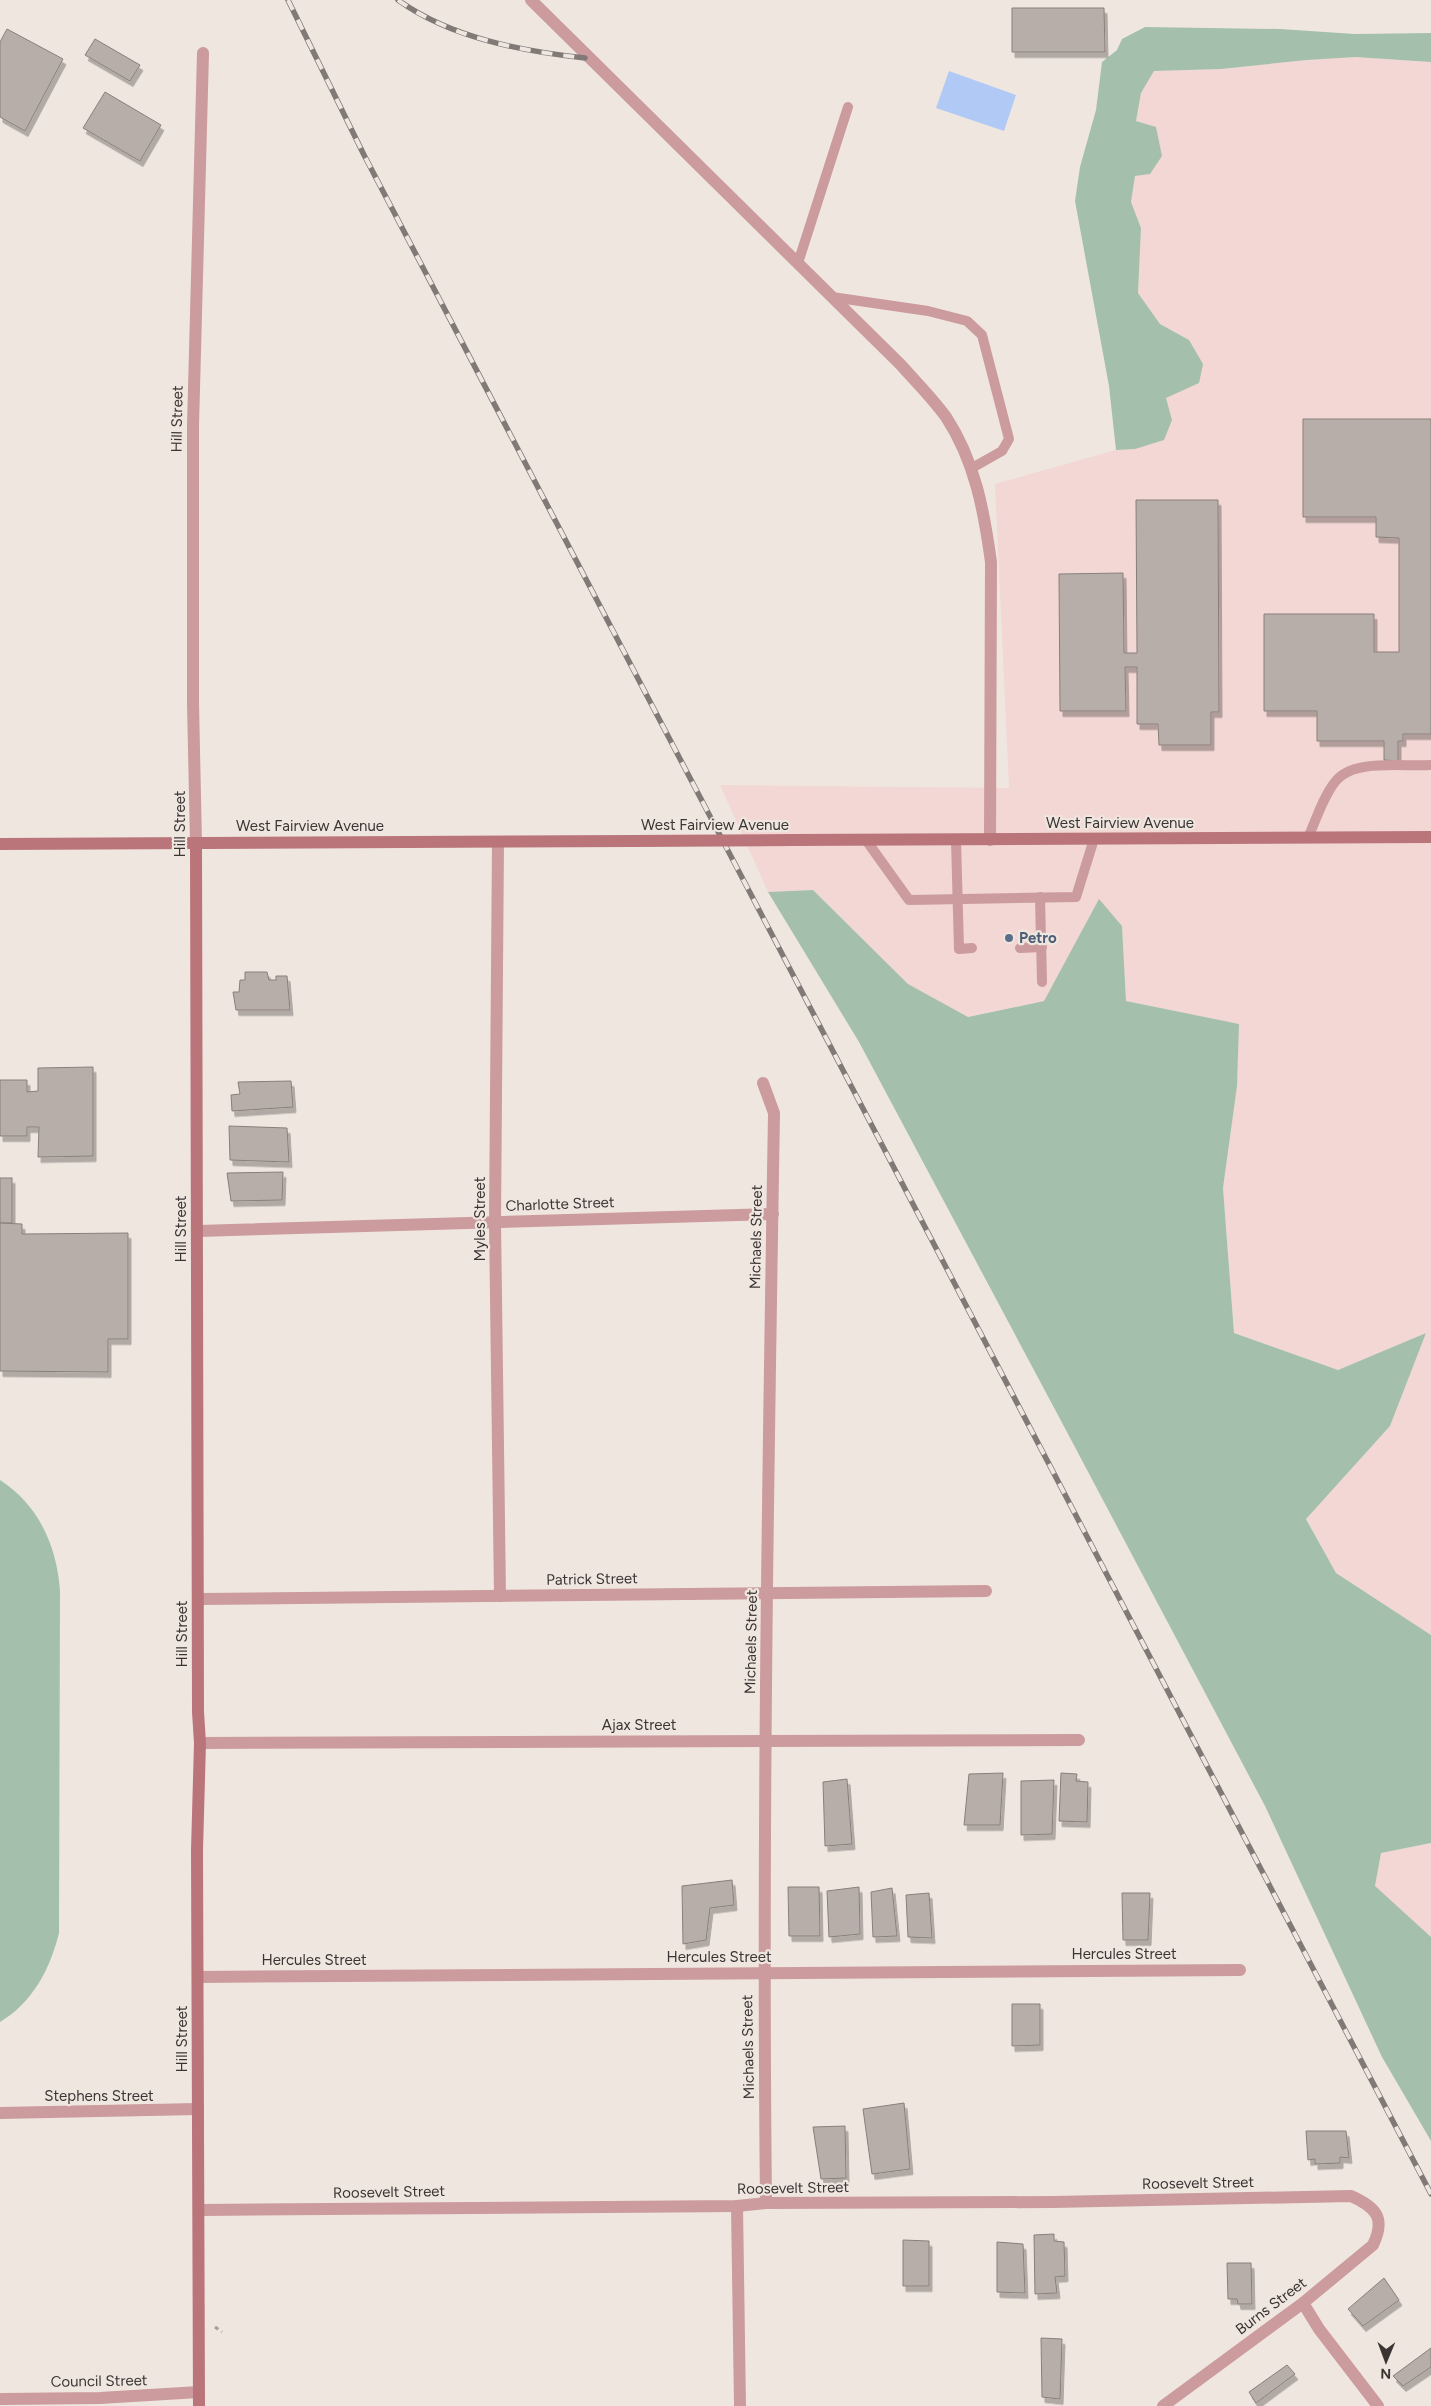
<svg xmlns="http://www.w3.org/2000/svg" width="1431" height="2406" font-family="Figtree,sans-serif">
	<defs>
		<filter id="shadow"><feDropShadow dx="3" dy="5.5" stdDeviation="0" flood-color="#0004"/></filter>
	</defs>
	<rect width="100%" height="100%" fill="#f0e6e0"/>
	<g fill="#f2d7d4">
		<polygon points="1355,57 1431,62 1431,1635 1336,1573 1306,1518 1390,1426 1426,1333 1338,1370 1234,1333 1223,1188 1237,1086 1238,1024 1126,1001 1122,926 1099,900 1044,1001 967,1017 908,984 813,890 768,892 720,785 1009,788 995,484 1116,450 1135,449 1172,420 1165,398 1198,383 1189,340 1160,324 1138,293 1141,228 1131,202 1135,176 1150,174 1136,121 1141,93 1154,71 1221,69 1307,60"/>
		<polygon points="1431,1843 1431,1937 1375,1887 1381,1853"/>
	</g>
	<g fill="#a4c0ad">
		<polygon points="1145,27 1280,29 1355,34 1431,33 1431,62 1355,57 1307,60 1221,69 1154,71 1141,93 1136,121 1156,127 1162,156 1150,174 1135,176 1131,202 1141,228 1138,293 1160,324 1189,340 1203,364 1199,383 1166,398 1172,420 1164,440 1135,449 1116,450 1109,386 1075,201 1080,167 1096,110 1102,62 1117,50 1122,39"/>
		<polygon points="813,890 908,984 968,1017 1044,1001 1099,899 1122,926 1126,1001 1239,1024 1237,1086 1223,1188 1234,1333 1338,1370 1426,1333 1390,1426 1306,1519 1336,1573 1431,1635 1431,1843 1381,1853 1375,1886 1431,1937 1431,2141 1382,2057 1265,1806 1059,1417 859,1042 768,892"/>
		<path d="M0 1480C39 1505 57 1547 60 1591L59 1933C50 1969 33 2002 0 2022Z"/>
	</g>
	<polygon fill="#b0caf5" points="949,71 1016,95 1004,131 936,108"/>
	<g fill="#b8aea9" stroke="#897f7a" filter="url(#shadow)">
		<polygon points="1012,8 1104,8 1105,52 1012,52"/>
		<polygon points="7,29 63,59 25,131 0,117 0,42"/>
		<polygon points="95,39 140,65 130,81 85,55"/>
		<polygon points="105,92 161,125 140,161 83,128"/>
		<polygon points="1303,419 1431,419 1431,734 1403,734 1403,741 1398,741 1398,761 1384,760 1384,741 1317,741 1317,711 1264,711 1264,614 1374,614 1374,652 1399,652 1399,538 1376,537 1376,517 1303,517"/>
		<polygon points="1136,500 1218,500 1219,712 1211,712 1211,745 1159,745 1158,724 1137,724 1137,667 1125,667 1126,711 1060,711 1059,574 1123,573 1124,653 1137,653"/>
		<polygon points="245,972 267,972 269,980 276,980 276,976 287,976 290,1010 236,1010 233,992 239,992 240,980 245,980"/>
		<polygon points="93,1067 93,1156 38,1157 39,1127 27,1127 27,1136 0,1136 0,1080 27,1080 27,1092 38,1091 38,1068"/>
		<polygon points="291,1081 293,1107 232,1111 231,1095 240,1094 238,1082"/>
		<polygon points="229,1126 287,1128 289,1162 230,1160"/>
		<polygon points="283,1172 282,1200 231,1201 227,1173"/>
		<rect x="0" y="1178" width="12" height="45"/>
		<polygon points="0,1223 22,1224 22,1234 128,1233 128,1339 108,1339 108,1372 0,1371"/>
		<polygon points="1003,1773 1000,1825 964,1825 969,1774"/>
		<polygon points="1061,1773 1077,1774 1076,1781 1088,1782 1087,1822 1059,1821"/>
		<polygon points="847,1779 852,1844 825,1846 823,1782"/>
		<polygon points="1054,1780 1052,1834 1021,1835 1021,1781"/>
		<polygon points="732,1880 734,1905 710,1908 706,1940 683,1944 682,1886"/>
		<polygon points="788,1887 819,1887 820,1936 789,1936"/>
		<polygon points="859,1887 860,1934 829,1937 827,1891"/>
		<polygon points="892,1888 897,1936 873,1937 871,1892"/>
		<polygon points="929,1893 932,1938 908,1937 906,1895"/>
		<polygon points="1122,1893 1150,1893 1148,1940 1123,1940"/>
		<polygon points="1012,2004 1040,2004 1040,2045 1012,2046"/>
		<polygon points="904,2103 910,2169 872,2174 863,2109"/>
		<polygon points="845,2126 846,2178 821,2179 813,2127"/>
		<polygon points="1306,2131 1346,2131 1349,2158 1340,2157 1340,2163 1315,2164 1315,2159 1308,2160"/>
		<polygon points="1054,2234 1054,2241 1064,2242 1065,2276 1055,2277 1057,2293 1035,2294 1034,2235"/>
		<polygon points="903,2240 929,2241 929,2286 903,2286"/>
		<polygon points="997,2242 1023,2244 1025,2293 997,2292"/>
		<polygon points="1227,2263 1251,2263 1252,2304 1238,2304 1237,2299 1228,2299"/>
		<polygon points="1384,2278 1399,2300 1363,2326 1348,2309"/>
		<polygon points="1041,2338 1062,2339 1060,2399 1042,2397"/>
		<polygon points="1431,2348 1431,2367 1403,2386 1393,2376"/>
		<polygon points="1287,2365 1295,2374 1256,2403 1249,2392"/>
	</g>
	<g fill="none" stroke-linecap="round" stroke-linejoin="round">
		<polyline stroke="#a69e9a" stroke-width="3" stroke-dasharray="4 4" stroke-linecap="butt" points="215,2327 222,2332"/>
		<g stroke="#cb9b9e" stroke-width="10">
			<polyline points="798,263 848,107"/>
			<polyline points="832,297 928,311 967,321 982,335 1009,439 1002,451 972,468"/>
			<path d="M1308 838C1316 820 1323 797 1335 782 1353 758 1403 767 1431 765"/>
			<polyline points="866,840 909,900 1076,897 1094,839"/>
			<polyline points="956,840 959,949 972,948"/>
			<polyline points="1040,897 1042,982"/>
			<polyline points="1020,948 1042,947"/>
		</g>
		<g stroke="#cb9b9e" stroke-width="12">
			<path d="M531 0 901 365C916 382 933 399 946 417 975 461 984 511 991 562L990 840"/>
			<polyline points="498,842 495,1222 500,1596"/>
			<polyline points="196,843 193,703 193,426 203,53"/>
			<path d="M763 1083 774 1113C768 1476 762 1839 766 2203"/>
			<polyline points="198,1231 773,1214"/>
			<polyline points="198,1599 986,1591"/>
			<polyline points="200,1743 1079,1740"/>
			<polyline points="198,1977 1240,1970"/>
			<polyline points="0,2113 198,2109"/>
			<polyline points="737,2206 740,2406"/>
			<path d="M199 2210 737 2206 766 2203 1053 2202 1351 2196C1376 2207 1386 2218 1373 2245L1303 2303 1163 2406"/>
			<polyline points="1303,2303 1319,2329 1378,2406"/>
			<polyline points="0,2399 100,2398 199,2392"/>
		</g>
		<g stroke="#b9757a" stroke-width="12">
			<polyline points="792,840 1431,837"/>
			<polyline points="196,843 198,1712 200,1743 197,1850 199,2406"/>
			<polyline points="0,844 634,841"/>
		</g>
		<g stroke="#807976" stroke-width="5.5">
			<g id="rail">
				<polyline points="288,0 364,155 1431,2194"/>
				<path d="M398 0C451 38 521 51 585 58"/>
			</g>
		</g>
		<use href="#rail" stroke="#f0e6e0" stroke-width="4" stroke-dasharray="11" stroke-linecap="butt"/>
		<polyline stroke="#b9757a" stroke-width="12" points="634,841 792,840"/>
	</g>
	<circle fill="#5c6f8a" stroke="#f0e6e0" stroke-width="2" cx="1009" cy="938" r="5"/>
	<g text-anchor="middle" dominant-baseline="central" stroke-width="4.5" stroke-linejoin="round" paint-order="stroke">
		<g font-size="15" fill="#3a3533" stroke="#f0e6e0">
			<text transform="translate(177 419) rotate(-89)">Hill Street</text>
			<text x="1120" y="823">West Fairview Avenue</text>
			<text transform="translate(180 824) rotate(-90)">Hill Street</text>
			<text x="715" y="825">West Fairview Avenue</text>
			<text x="310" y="826">West Fairview Avenue</text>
			<text transform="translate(560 1204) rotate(-2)">Charlotte Street</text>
			<text transform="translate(480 1219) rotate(-90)">Myles Street</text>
			<text transform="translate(181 1229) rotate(-90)">Hill Street</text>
			<text transform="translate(756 1237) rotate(-89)">Michaels Street</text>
			<text transform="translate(592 1579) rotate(-1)">Patrick Street</text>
			<text transform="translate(182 1634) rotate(-90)">Hill Street</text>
			<text transform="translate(751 1642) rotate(-89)">Michaels Street</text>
			<text x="639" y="1725">Ajax Street</text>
			<text x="1124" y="1954">Hercules Street</text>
			<text x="719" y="1957">Hercules Street</text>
			<text x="314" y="1960">Hercules Street</text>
			<text transform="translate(182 2039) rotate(-90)">Hill Street</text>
			<text transform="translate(748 2047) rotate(-91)">Michaels Street</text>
			<text x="99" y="2096">Stephens Street</text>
			<text transform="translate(1198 2183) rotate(-1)">Roosevelt Street</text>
			<text transform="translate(793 2188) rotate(-1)">Roosevelt Street</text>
			<text transform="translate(389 2192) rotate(-1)">Roosevelt Street</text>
			<text transform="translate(1271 2306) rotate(-37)">Burns Street</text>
			<text transform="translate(99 2381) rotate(-1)">Council Street</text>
		</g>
		<g font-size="15" font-weight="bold" fill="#4e5e75" stroke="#f0e6e0" text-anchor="start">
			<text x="1019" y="938">Petro</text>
		</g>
	</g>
	<g transform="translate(1386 2361) rotate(181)" stroke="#f0e6e0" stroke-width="4" paint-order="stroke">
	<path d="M0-4L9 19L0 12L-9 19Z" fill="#3a3533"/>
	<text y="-8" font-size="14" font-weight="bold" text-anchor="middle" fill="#3a3533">N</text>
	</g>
</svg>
